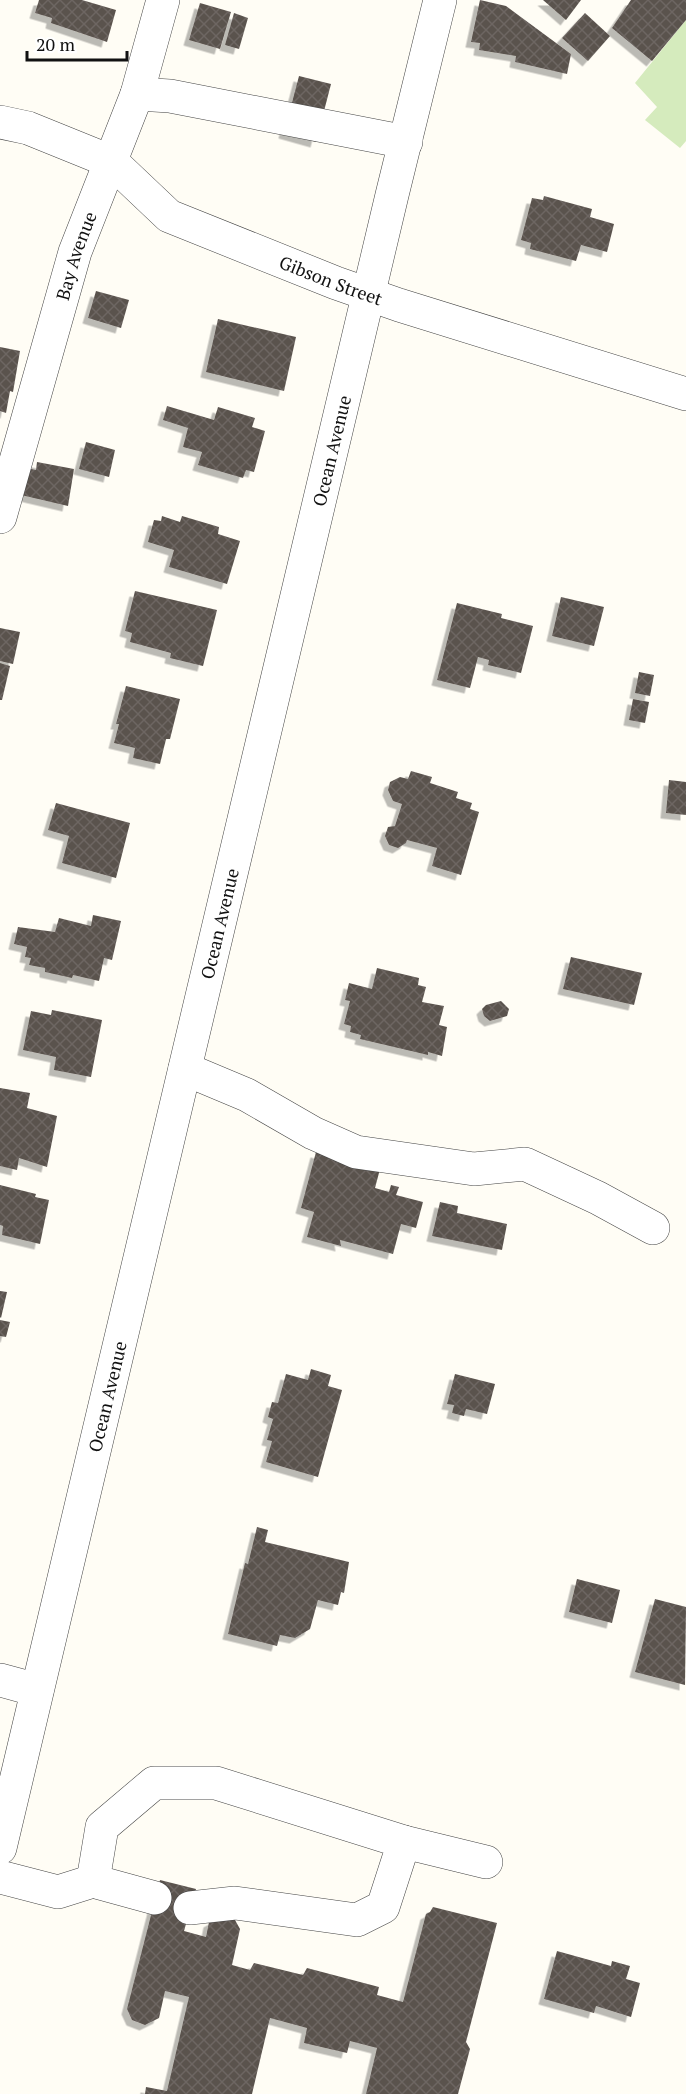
<svg xmlns="http://www.w3.org/2000/svg" width="686" height="2094" font-family="'PT Serif',serif">
	<defs>
		<pattern id="building-cross-hatch" width="8" height="8" patternUnits="userSpaceOnUse" patternTransform="scale(1.5)"><rect width="8" height="8" fill="#5a524d"/><path d="M0 0l8 8M0 8l8-8" fill="none" stroke="#6d6662"/></pattern>
		<filter id="shadow"><feDropShadow dx="-5.5" dy="5.5" stdDeviation="0" flood-color="#0004"/></filter>
	</defs>
	<rect width="100%" height="100%" fill="#fffdf5"/>
	<polygon fill="#d5ebbd" points="686,20 686,141 680,148 645,120 657,107 635,83"/>
	<g fill="url(#building-cross-hatch)" filter="url(#shadow)">
		<polygon points="39,0 82,0 116,10 107,42 51,23 52,18 35,13"/>
		<polygon points="480,0 506,6 571,54 567,74 515,62 516,56 479,50 480,43 471,42"/>
		<polygon points="543,0 581,0 566,20"/>
		<polygon points="631,0 686,0 686,20 652,61 612,28"/>
		<polygon points="200,3 231,12 220,49 189,40"/>
		<polygon points="234,13 248,18 239,49 225,45"/>
		<polygon points="585,13 610,36 588,61 562,38"/>
		<polygon points="299,76 331,84 316,142 284,133"/>
		<polygon points="544,196 592,209 590,217 614,224 607,252 581,245 576,261 530,249 531,243 521,240 532,198 543,200"/>
		<polygon points="96,291 129,300 121,328 88,318"/>
		<polygon points="218,319 296,337 284,391 206,372"/>
		<polygon points="0,347 20,351 13,392 10,391 6,413 0,411"/>
		<polygon points="167,406 214,420 218,407 255,418 252,427 265,431 254,472 246,470 243,478 198,465 202,452 183,447 188,428 163,420"/>
		<polygon points="86,442 115,450 109,477 79,469"/>
		<polygon points="37,462 74,469 68,506 21,495 26,468 36,470"/>
		<polygon points="162,516 180,522 182,516 219,527 218,534 240,541 227,584 169,567 174,550 148,542 154,520 161,521"/>
		<polygon points="135,591 217,610 203,666 170,658 171,653 130,642 132,633 125,631"/>
		<polygon points="561,597 604,607 594,646 552,636"/>
		<polygon points="457,603 502,614 501,618 533,626 521,673 488,665 489,660 478,657 470,688 437,680"/>
		<polygon points="0,628 20,632 13,664 0,661"/>
		<polygon points="0,663 10,666 2,700 0,700"/>
		<polygon points="639,672 654,675 650,696 635,693"/>
		<polygon points="126,686 180,699 170,739 166,739 160,764 133,758 135,748 114,743 119,724 116,724"/>
		<polygon points="633,699 649,702 645,723 629,720"/>
		<polygon points="411,771 432,777 430,783 458,792 456,798 472,803 470,809 479,812 461,875 432,866 437,848 407,840 406,843 398,848 389,845 385,836 388,827 395,826 402,804 393,801 388,790 390,782 400,777 408,779"/>
		<polygon points="669,780 686,782 686,815 666,813"/>
		<polygon points="56,803 130,823 116,878 62,863 69,836 48,830"/>
		<polygon points="93,915 121,921 112,960 104,958 99,981 73,975 72,978 45,972 45,968 29,965 31,958 25,957 27,947 14,944 18,927 55,932 59,918 91,926"/>
		<polygon points="571,957 642,973 634,1005 563,989"/>
		<polygon points="377,968 419,978 418,985 426,987 422,1002 444,1006 439,1025 447,1027 442,1056 428,1052 428,1055 360,1039 361,1035 350,1032 351,1026 344,1024 350,1001 345,1000 349,983 372,989"/>
		<polygon points="501,1001 509,1009 507,1016 490,1021 484,1016 482,1009 486,1005"/>
		<polygon points="52,1010 102,1020 91,1077 54,1070 56,1057 23,1050 31,1011 51,1015"/>
		<polygon points="0,1088 30,1093 27,1108 57,1116 47,1167 19,1158 17,1170 0,1166"/>
		<polygon points="316,1152 380,1169 375,1188 389,1192 391,1185 399,1187 396,1195 423,1202 416,1228 401,1224 393,1254 340,1240 341,1246 307,1237 314,1212 301,1208"/>
		<polygon points="0,1185 36,1194 35,1197 49,1200 40,1244 2,1235 3,1226 0,1225"/>
		<polygon points="440,1202 458,1206 457,1213 507,1224 502,1250 432,1236"/>
		<polygon points="0,1291 7,1292 1,1318 0,1317"/>
		<polygon points="0,1320 10,1322 6,1337 0,1336"/>
		<polygon points="311,1369 331,1375 328,1386 342,1390 318,1477 266,1462 272,1441 267,1440 273,1419 268,1417 272,1402 278,1403 286,1374 308,1380"/>
		<polygon points="455,1374 495,1384 487,1414 466,1409 464,1416 452,1413 454,1405 447,1404"/>
		<polygon points="257,1527 268,1530 265,1542 349,1562 344,1593 341,1592 338,1605 318,1600 310,1629 295,1638 280,1635 277,1646 228,1634 245,1563 248,1564"/>
		<polygon points="577,1579 620,1590 612,1623 569,1612"/>
		<polygon points="655,1599 686,1607 685,1685 635,1672"/>
		<polygon points="160,1880 196,1889 184,1931 206,1937 209,1922 220,1916 235,1920 240,1929 232,1965 250,1970 254,1963 303,1975 307,1968 379,1987 377,1995 403,2002 426,1914 430,1912 433,1907 497,1923 466,2042 470,2049 458,2094 366,2094 377,2048 350,2041 347,2053 304,2043 307,2028 270,2018 252,2094 145,2094 146,2087 167,2091 189,1997 165,1991 159,2018 145,2025 132,2020 127,2009"/>
		<polygon points="557,1951 611,1966 612,1961 630,1966 626,1979 640,1983 631,2017 596,2006 594,2013 544,1999"/>
	</g>
	<g fill="none" stroke-linecap="round" stroke-linejoin="round">
		<g stroke="#444" stroke-width="34">
			<g id="minor">
				<polyline points="137,94 170,96 406,142"/>
				<path id="s1" d="M0 122 28 128 112 162 169 216 336 283 399 305 686 394"/>
				<path id="s2" d="M0 517 75 252 137 94 163 0"/>
				<polyline points="185,1069 247,1095 313,1133 356,1152 474,1169 525,1164 598,1198 653,1228"/>
				<polyline points="0,1680 37,1690"/>
				<polyline points="404,1842 486,1862"/>
				<path id="s3" d="M0 1848 392 195 440 0"/>
				<polyline points="0,1877 58,1892 93,1881 155,1898"/>
				<polyline points="93,1881 102,1827 154,1783 216,1783 404,1842 383,1907 357,1920 235,1903 190,1908"/>
			</g>
		</g>
		<use href="#minor" stroke="#fff" stroke-width="33"/>
	</g>
	<g text-anchor="middle" dominant-baseline="central" stroke-width="6" stroke-linejoin="round" paint-order="stroke">
		<g font-size="18" fill="#111" stroke="#fff">
			<text stroke="none"><textPath href="#s2" startOffset="272">Bay Avenue</textPath></text>
			<text stroke="none"><textPath href="#s1" startOffset="372">Gibson Street</textPath></text>
			<text stroke="none"><textPath href="#s3" startOffset="1436">Ocean Avenue</textPath></text>
			<text stroke="none"><textPath href="#s3" startOffset="950">Ocean Avenue</textPath></text>
			<text stroke="none"><textPath href="#s3" startOffset="464">Ocean Avenue</textPath></text>
		</g>
	</g>
	<path d="M27 51v9h100v-9" fill="none" stroke="#111111" stroke-width="3"/>
	<text x="36" y="51" font-size="18" fill="#111111" stroke="#ffffff" stroke-width="4.5" paint-order="stroke">20 m</text>
</svg>
